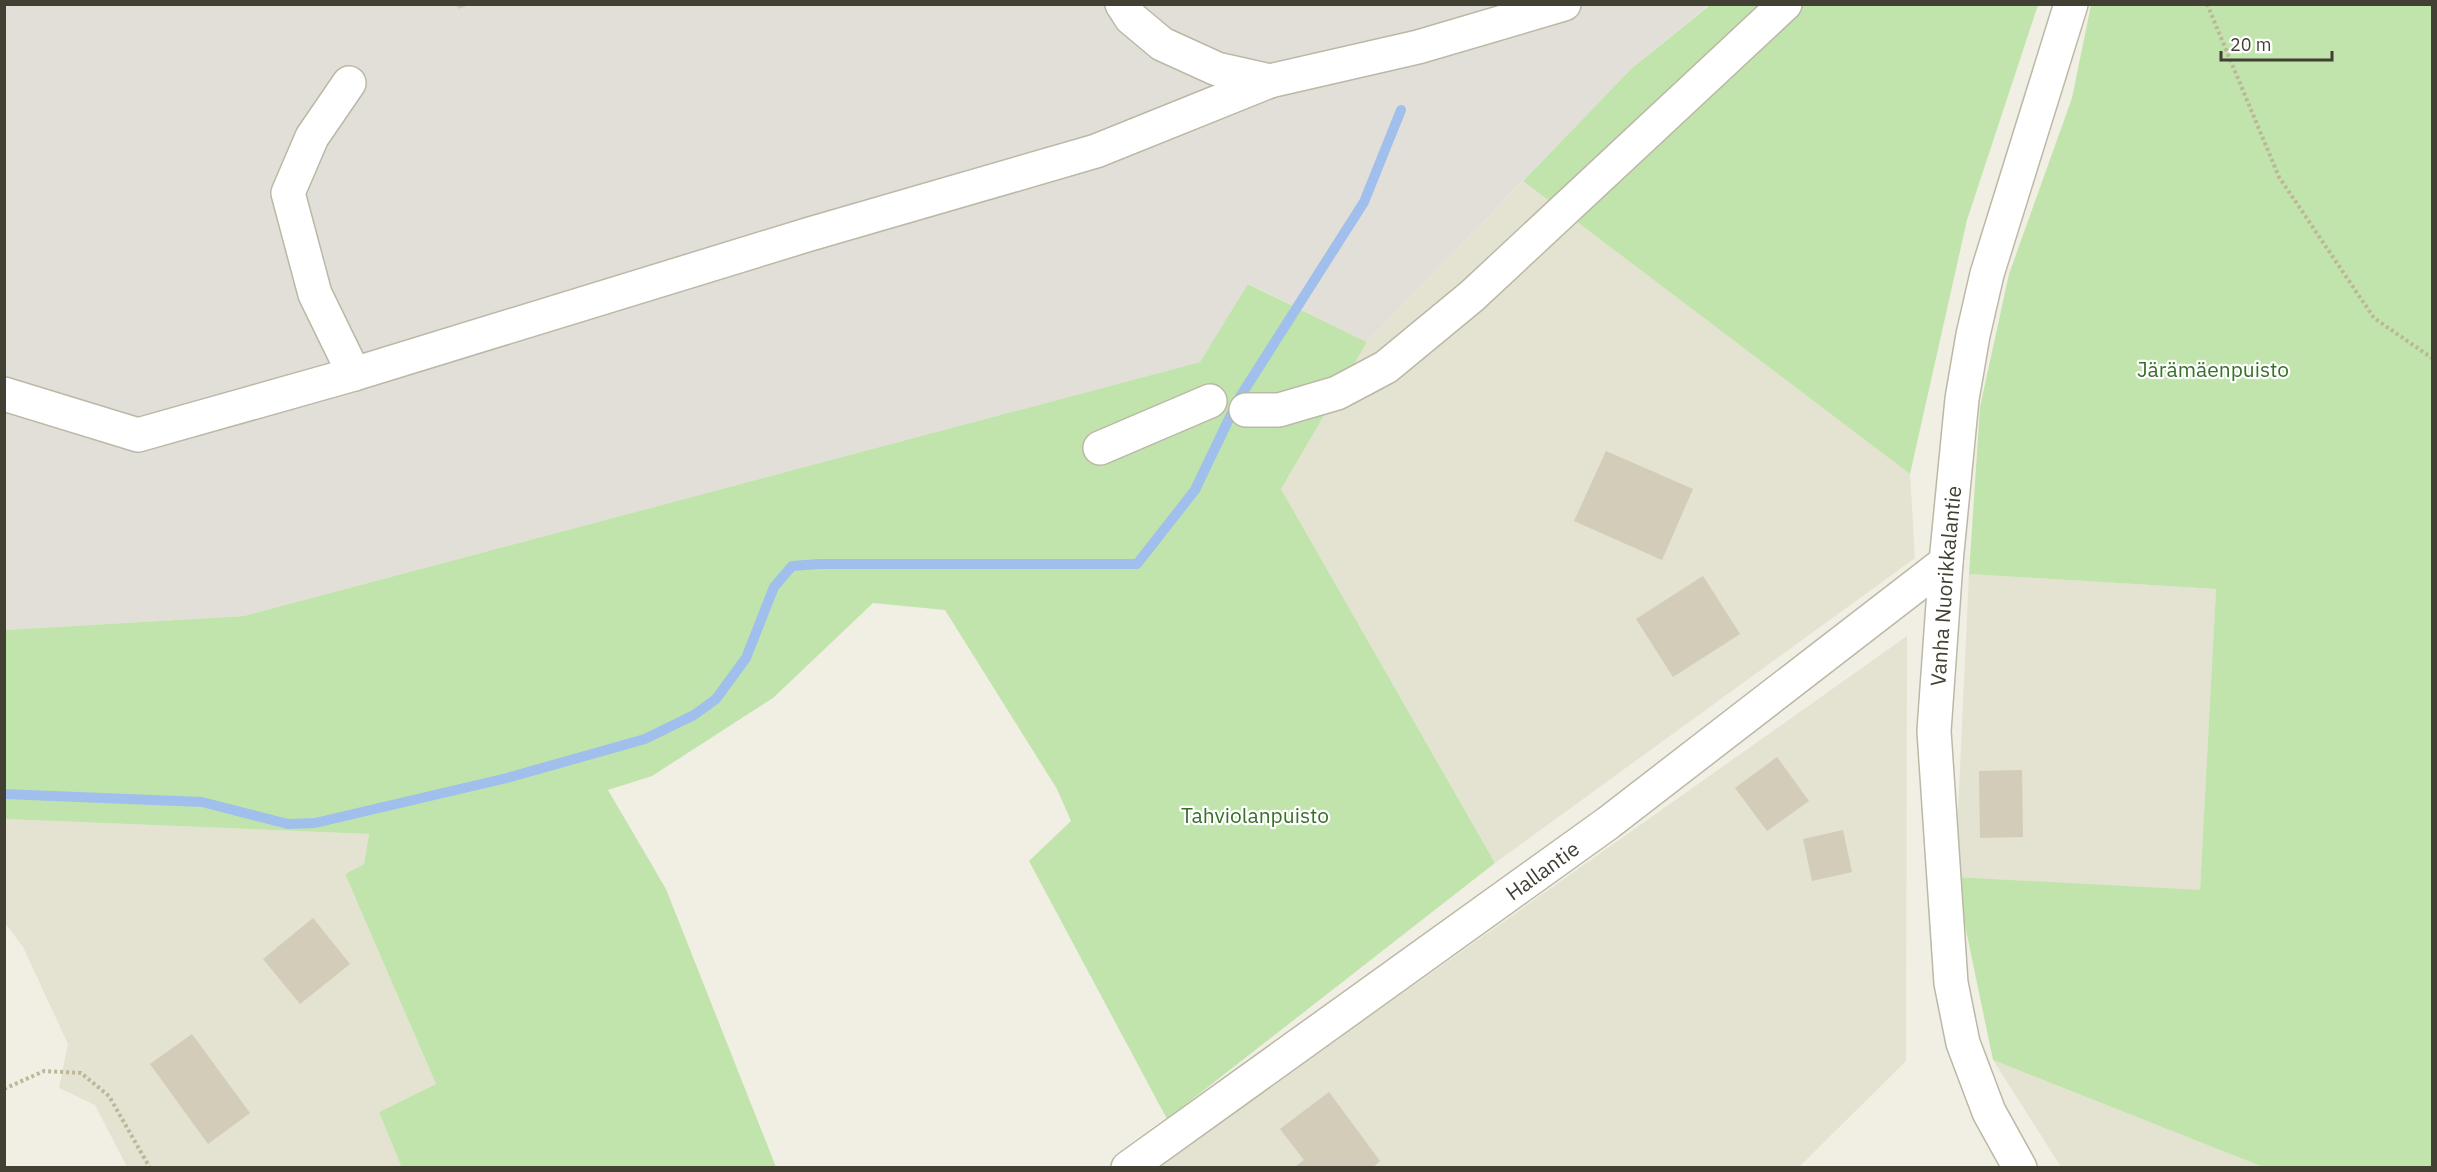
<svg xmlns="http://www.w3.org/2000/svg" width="2437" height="1172" font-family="'IBM Plex Sans',sans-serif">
	<rect width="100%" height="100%" fill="#f1efe3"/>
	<g fill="#e4e2d1">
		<polygon points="1523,181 1910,474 1915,558 1495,863 1281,489 1367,342"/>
		<polygon points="1969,574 2216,589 2200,891 1955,877"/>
		<polygon points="1907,636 1906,1061 1799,1167 1156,1168"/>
		<polygon points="5,819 369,834 364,864 345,874 436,1084 379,1112 402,1167 127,1167 95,1105 59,1088 68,1044 23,947 5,923"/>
		<polygon points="1993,1060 2263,1167 2061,1167"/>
	</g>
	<polygon fill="#e2dfd8" points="5,5 1709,5 1631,69 1367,342 1249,284 1200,362 244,616 5,630"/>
	<g fill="#c1e4ac">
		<polygon points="1710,5 2038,5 1967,220 1910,474 1523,181 1631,69"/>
		<polygon points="2091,5 2432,5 2432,1167 2263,1167 1993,1060 1955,877 2200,890 2216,589 1969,574 1980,407 2009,274 2072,98"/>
		<polygon points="1248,284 1367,342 1281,489 1495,863 1167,1119 1029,861 1071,821 1057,789 945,610 873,603 773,698 652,776 608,790 666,889 776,1167 402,1168 379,1112 436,1084 345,874 364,864 369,834 5,819 5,630 244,616 1200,362"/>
	</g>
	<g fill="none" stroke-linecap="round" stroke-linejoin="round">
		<polyline stroke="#a0bfec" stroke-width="10" points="4,794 202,802 288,824 315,823 507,778 645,739 694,715 716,699 746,658 774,587 792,566 819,564 1137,564 1195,490 1238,400 1364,202 1401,110"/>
	</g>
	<g fill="#d2ccb9">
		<polygon points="456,4 470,4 470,5 458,9"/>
		<polygon points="1606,451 1693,489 1662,560 1574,521"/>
		<polygon points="1703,576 1740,634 1673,677 1636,619"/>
		<polygon points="1777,757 1809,801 1767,831 1735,788"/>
		<polygon points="2022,770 2023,837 1980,838 1979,771"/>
		<polygon points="1843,830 1852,872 1812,881 1803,839"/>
		<polygon points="313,918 350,964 300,1004 263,959"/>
		<polygon points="192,1034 250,1113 208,1144 150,1064"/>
		<polygon points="1329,1092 1380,1161 1372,1168 1294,1168 1304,1160 1280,1129"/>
	</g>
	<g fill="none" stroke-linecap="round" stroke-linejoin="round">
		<g stroke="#bbb8a6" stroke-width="36">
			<g id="minor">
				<polyline points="1122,4 1131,18 1162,44 1217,69 1270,81 1418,47 1564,4"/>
				<polyline points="349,83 312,137 288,193 315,294 354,374"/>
				<polyline points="4,394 138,435 354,374 810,234 1096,151 1270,81"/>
				<polyline points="1246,410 1279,410 1337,393 1386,367 1472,296 1785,4"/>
				<polyline points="1100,448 1210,401"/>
				<path id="s1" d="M1128 1168 1608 823 1946 562"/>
				<path id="s2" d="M2020 1168 1989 1112 1963 1043 1951 983 1934 731 1946 562 1962 399 1973 335 1987 274 2071 4"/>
			</g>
		</g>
		<g stroke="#bdb698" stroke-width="4" stroke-dasharray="3 3" stroke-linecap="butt">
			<polyline points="2207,4 2279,177 2374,318 2432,358"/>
			<polyline points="4,1089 44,1071 81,1073 109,1096 150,1168"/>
		</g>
		<use href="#minor" stroke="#fff" stroke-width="33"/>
	</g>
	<g text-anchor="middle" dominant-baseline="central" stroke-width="4.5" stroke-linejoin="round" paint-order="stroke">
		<g font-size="21" fill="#38702a" stroke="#fff">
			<text x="2213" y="369">Järämäenpuisto</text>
			<text x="1255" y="815">Tahviolanpuisto</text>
		</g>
		<g font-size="21" fill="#423f33" stroke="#fff">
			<text stroke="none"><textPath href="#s2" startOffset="597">Vanha Nuorikkalantie</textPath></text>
			<text stroke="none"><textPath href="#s1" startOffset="510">Hallantie</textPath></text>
		</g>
	</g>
	<rect width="2437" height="1172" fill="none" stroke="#423f33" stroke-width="12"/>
	<path d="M2221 51v9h111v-9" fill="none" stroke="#423f33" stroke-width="3"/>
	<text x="2230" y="51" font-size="18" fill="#423f33" stroke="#ffffff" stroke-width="4.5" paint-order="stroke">20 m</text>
</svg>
